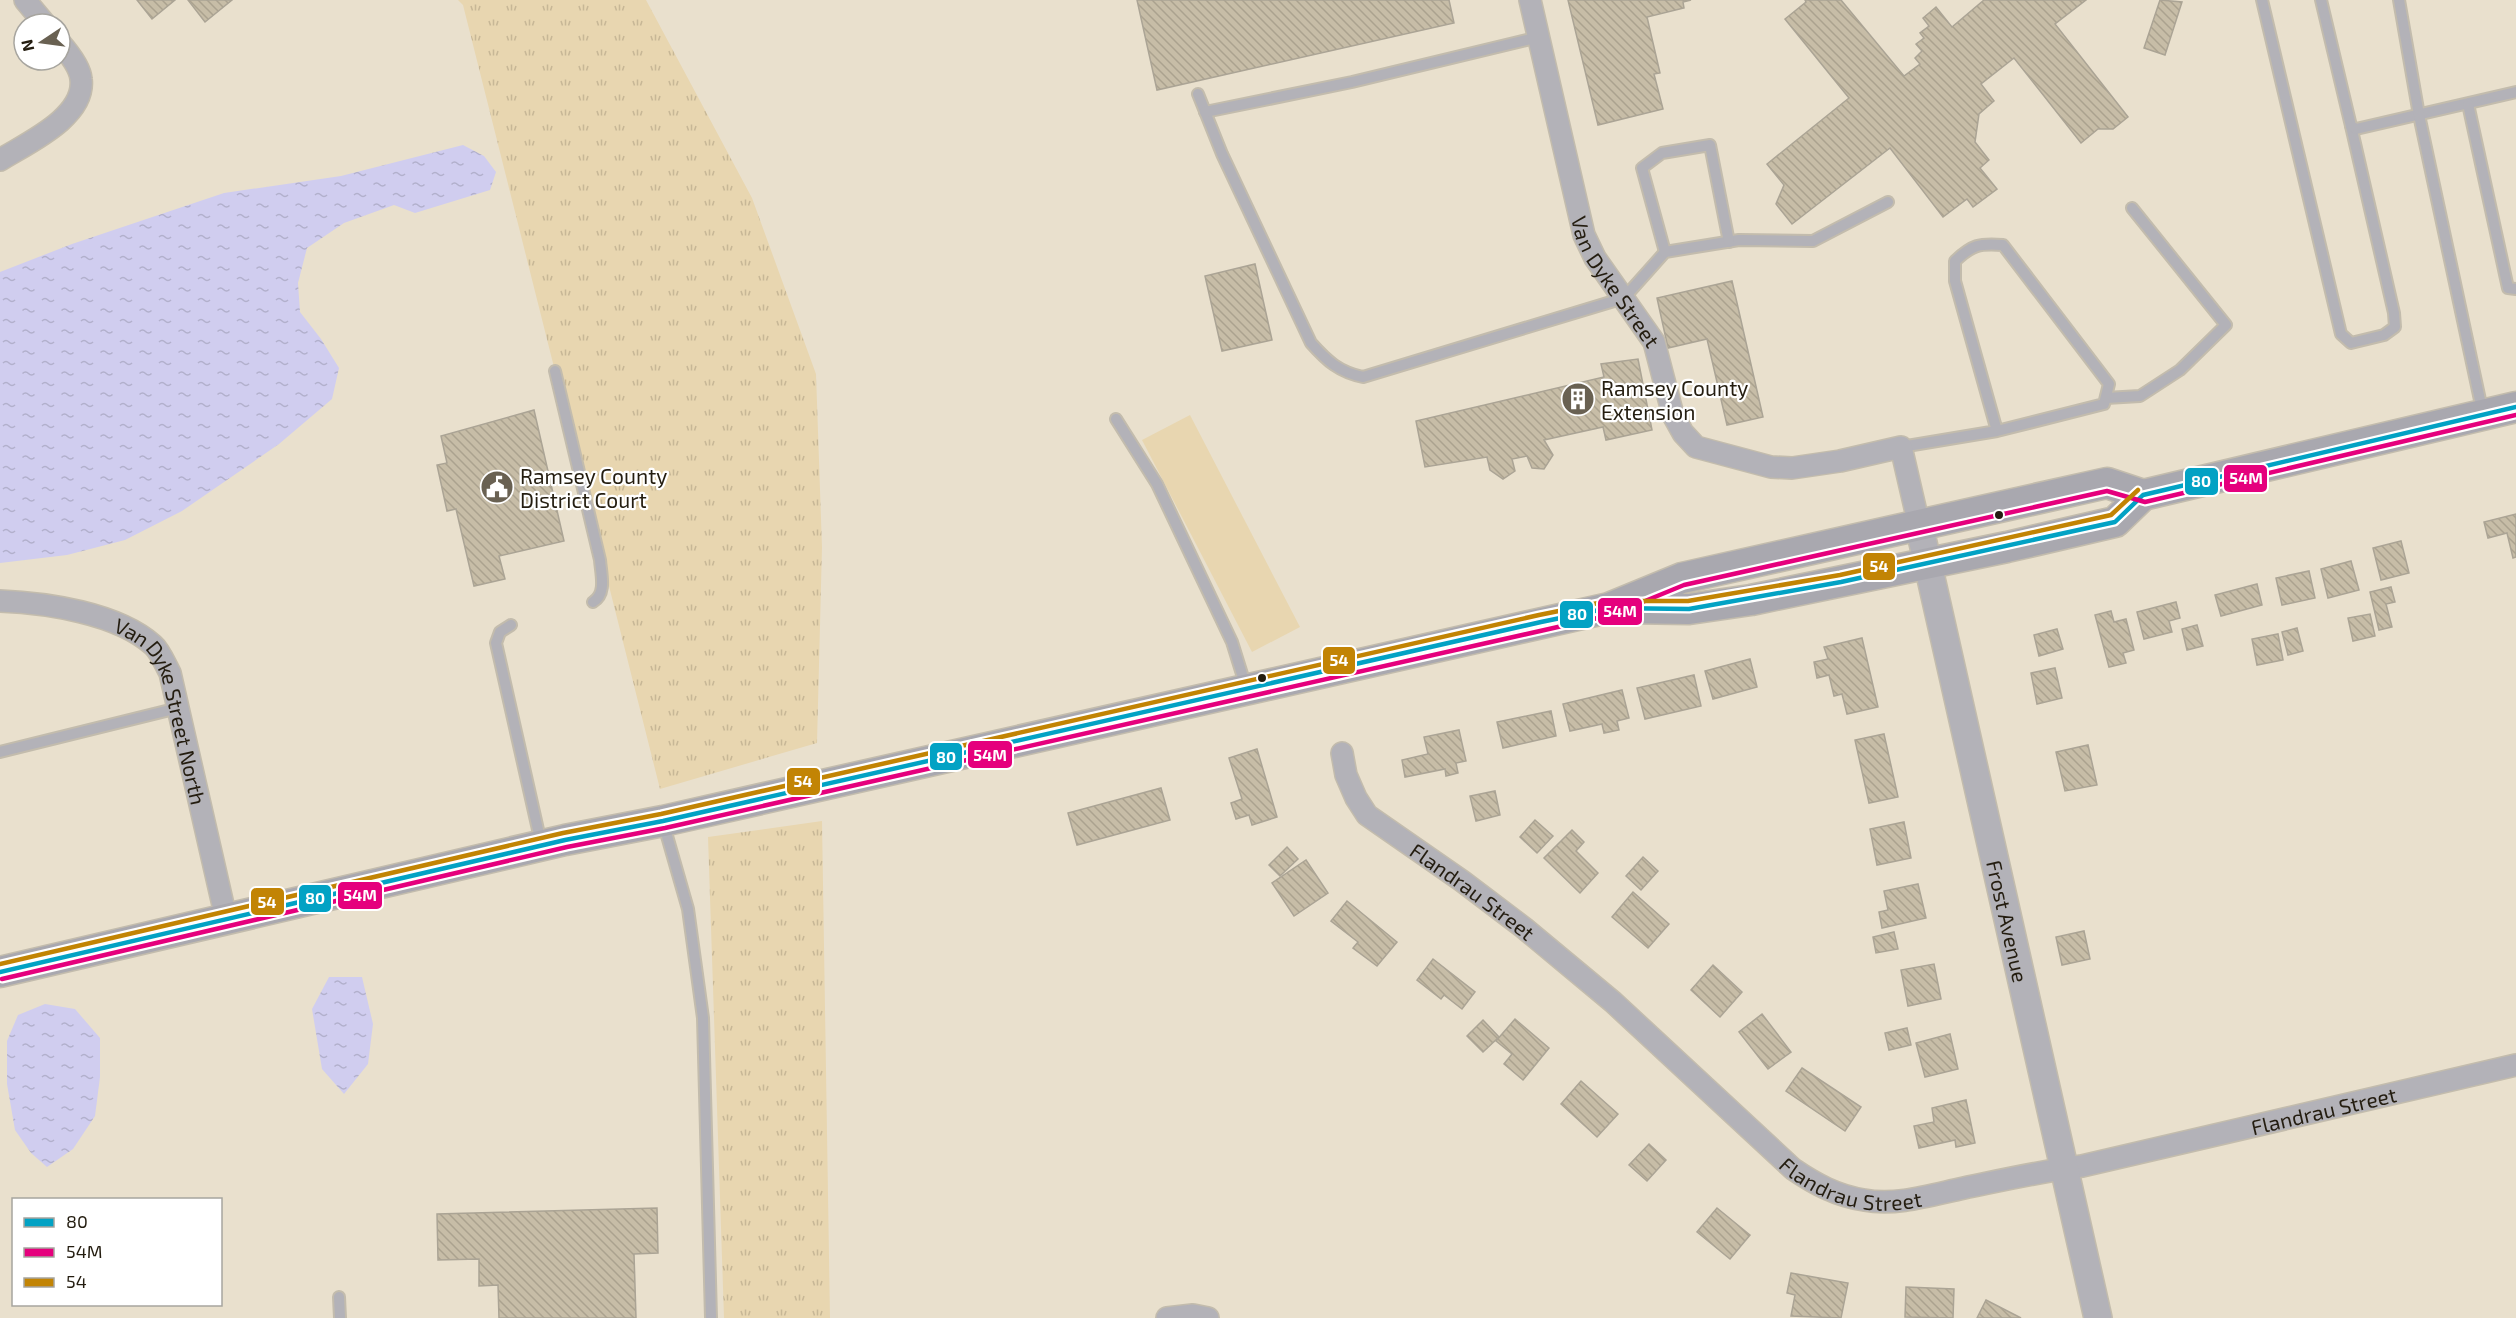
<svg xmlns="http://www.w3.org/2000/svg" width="2516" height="1318" font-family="'Exo 2',sans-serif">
	<defs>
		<pattern id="grass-tufts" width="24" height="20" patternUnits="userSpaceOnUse" patternTransform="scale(1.5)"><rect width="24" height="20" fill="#e8d6b0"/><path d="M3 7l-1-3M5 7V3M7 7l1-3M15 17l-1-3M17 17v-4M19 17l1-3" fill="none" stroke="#c7b796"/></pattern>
		<pattern id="water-ripples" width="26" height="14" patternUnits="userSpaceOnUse" patternTransform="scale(1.5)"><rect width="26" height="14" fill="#d0cdef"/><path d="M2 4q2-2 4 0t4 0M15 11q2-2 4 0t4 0" fill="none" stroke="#b2b0cc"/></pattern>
		<pattern id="building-back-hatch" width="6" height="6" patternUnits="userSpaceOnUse" patternTransform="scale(1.5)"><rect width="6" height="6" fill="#c7bda7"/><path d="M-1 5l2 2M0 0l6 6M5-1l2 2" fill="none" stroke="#aba28f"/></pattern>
	</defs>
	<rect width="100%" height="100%" fill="#e9e0cd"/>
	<g fill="url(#grass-tufts)">
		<polygon points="458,0 646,0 752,198 816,374 822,547 817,743 660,789 463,5"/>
		<polygon points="822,821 830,1318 724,1318 708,837"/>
	</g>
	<polygon fill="#e8d6b0" points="1190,415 1300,627 1252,652 1142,440"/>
	<g fill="url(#water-ripples)">
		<polygon points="463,145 484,156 496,172 490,190 415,213 394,205 344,223 307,248 298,283 300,312 321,339 339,368 332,399 279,444 182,511 125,540 67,555 0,563 0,272 72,244 224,193 341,176"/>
		<polygon points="329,977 362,977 373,1024 368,1064 344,1094 322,1069 312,1009"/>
		<polygon points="45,1004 75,1009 100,1038 100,1077 95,1116 73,1149 47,1167 31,1153 15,1130 7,1084 7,1041 18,1015"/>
	</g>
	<g fill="url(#building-back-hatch)" stroke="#aba495" stroke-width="1.5">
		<polygon points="137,0 175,0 152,19"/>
		<polygon points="188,0 232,0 205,22"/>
		<polygon points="1137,0 1449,0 1454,23 1157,90"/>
		<polygon points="1568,0 1691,0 1683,2 1684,8 1647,17 1660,73 1654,74 1663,109 1598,125"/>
		<polygon points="1805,0 1841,0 1904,76 1920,64 1915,58 1922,51 1916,44 1924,38 1920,33 1929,26 1923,18 1936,7 1952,27 1984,0 2086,0 2055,24 2128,117 2113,129 2098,129 2081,143 2014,58 1981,84 1994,101 1979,114 1975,142 1989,160 1980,168 1997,189 1973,207 1967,199 1943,217 1890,148 1792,224 1776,204 1784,185 1767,164 1849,98 1785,19 1806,2"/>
		<polygon points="2160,0 2182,2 2165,55 2144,48"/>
		<polygon points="1255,264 1272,340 1222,351 1205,276"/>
		<polygon points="1732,281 1763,417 1727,425 1707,339 1668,348 1657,298"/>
		<polygon points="1638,359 1652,430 1606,440 1603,427 1544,440 1553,455 1544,469 1532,468 1527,456 1512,459 1515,471 1503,479 1490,470 1487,457 1425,467 1416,421 1604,377 1601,364"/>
		<polygon points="534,410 564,541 499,556 505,579 474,586 456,509 447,511 437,465 447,463 441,436"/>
		<polygon points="2516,514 2516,557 2513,558 2507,533 2488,538 2484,522"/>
		<polygon points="2401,541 2409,573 2381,580 2373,548"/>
		<polygon points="2351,561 2359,590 2328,598 2321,569"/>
		<polygon points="2309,571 2315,598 2282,605 2276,578"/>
		<polygon points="2257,584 2262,605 2221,616 2215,595"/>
		<polygon points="2391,587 2395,602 2386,604 2392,627 2379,630 2370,592"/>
		<polygon points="2176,602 2180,618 2169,621 2172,632 2144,639 2137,612"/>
		<polygon points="2111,611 2114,622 2126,619 2134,650 2123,653 2126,663 2109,667 2095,615"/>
		<polygon points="2370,614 2375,636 2353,641 2348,618"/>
		<polygon points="2197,625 2203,646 2187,650 2182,629"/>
		<polygon points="2297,628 2303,651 2288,655 2282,632"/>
		<polygon points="2057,629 2063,649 2039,656 2034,635"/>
		<polygon points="2278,634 2283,660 2257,665 2252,639"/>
		<polygon points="1862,638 1878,707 1847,714 1842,694 1834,696 1829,675 1817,678 1814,662 1828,659 1824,647"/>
		<polygon points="1750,659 1757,687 1713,699 1705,671"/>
		<polygon points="2055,668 2062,698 2037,704 2031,673"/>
		<polygon points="1694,675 1701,706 1645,719 1637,688"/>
		<polygon points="1622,690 1629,718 1617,721 1619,730 1604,733 1602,724 1570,731 1563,704"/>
		<polygon points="1551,711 1556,736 1503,748 1497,722"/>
		<polygon points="1459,730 1466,761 1456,763 1458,773 1446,776 1445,769 1405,777 1402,760 1428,754 1424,737"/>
		<polygon points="1884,734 1898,797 1869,803 1855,740"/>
		<polygon points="2088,745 2097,785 2065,791 2056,752"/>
		<polygon points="1257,749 1277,817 1252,825 1249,815 1236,819 1231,803 1242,799 1229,758"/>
		<polygon points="1161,788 1170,820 1077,845 1068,813"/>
		<polygon points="1495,791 1500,815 1476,821 1470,796"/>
		<polygon points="1535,820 1553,836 1537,853 1520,837"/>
		<polygon points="1904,822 1911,858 1877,865 1870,829"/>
		<polygon points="1572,830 1584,842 1576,851 1598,873 1580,893 1544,858"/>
		<polygon points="1287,847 1298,859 1280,876 1269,865"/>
		<polygon points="1643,857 1658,871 1641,890 1626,876"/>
		<polygon points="1306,860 1328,893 1294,916 1272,883"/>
		<polygon points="1918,884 1926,918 1882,928 1879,912 1888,910 1884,891"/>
		<polygon points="1633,892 1669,924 1648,948 1612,917"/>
		<polygon points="1347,901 1397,942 1377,966 1353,948 1358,942 1331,921"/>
		<polygon points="2084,931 2090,959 2062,965 2056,937"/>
		<polygon points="1894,932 1898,949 1876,953 1873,937"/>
		<polygon points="1433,959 1475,992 1462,1009 1444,995 1441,999 1417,980"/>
		<polygon points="1934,964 1941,999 1908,1006 1901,970"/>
		<polygon points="1713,965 1742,992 1720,1017 1691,990"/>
		<polygon points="1762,1014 1791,1052 1768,1069 1739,1032"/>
		<polygon points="1515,1019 1549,1048 1523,1080 1504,1064 1512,1054 1496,1041"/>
		<polygon points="1483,1020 1499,1037 1483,1052 1467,1036"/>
		<polygon points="1907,1028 1911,1045 1889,1050 1885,1033"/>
		<polygon points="1950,1034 1958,1069 1925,1077 1916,1043"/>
		<polygon points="1802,1068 1861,1107 1845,1131 1786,1091"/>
		<polygon points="1581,1081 1618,1114 1597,1137 1561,1104"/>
		<polygon points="1966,1100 1975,1143 1956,1147 1955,1140 1919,1148 1914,1126 1934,1122 1932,1108"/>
		<polygon points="1649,1144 1666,1160 1647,1181 1629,1165"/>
		<polygon points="657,1208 658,1253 634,1254 636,1318 499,1318 498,1285 479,1286 479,1259 438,1260 437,1214"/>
		<polygon points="1717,1208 1750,1235 1730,1259 1697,1232"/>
		<polygon points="1791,1273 1848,1283 1841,1318 1791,1316 1795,1295 1787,1293"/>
		<polygon points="1906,1287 1954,1289 1953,1318 1905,1317"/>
		<polygon points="1986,1300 2021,1318 1977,1318"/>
	</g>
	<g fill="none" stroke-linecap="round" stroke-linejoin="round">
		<g stroke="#c3bcad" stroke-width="14">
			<g id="service">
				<polyline points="2262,0 2341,334 2351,343 2384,335 2395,327 2394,313 2351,126"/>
				<polyline points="2321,0 2351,126 2356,129 2516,92"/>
				<polyline points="2399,0 2419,115 2483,414"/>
				<path d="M1198 94 1222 154 1311 343C1327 361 1339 372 1363 377L1624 298 1665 252 1739 240 1813 241 1888 202"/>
				<polyline points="2468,104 2508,288 2516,289"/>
				<polyline points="1205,112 1352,82 1539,37"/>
				<polyline points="1665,252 1642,168 1662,153 1710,145 1729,242"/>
				<path d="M555 371 600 560C601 574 607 594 593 602"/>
				<polyline points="2106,398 2140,396 2180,370 2226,325 2132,208"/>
				<polyline points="1116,419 1157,484 1232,642 1246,687"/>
				<path d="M1901 447 1997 431 2104 404 2109 384 2003 245C1979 243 1972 245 1955 261V281L1997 431"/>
				<polyline points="511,625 500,632 496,643 541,843"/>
				<polyline points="0,752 178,708"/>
				<polyline points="663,822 688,909 703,1018 711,1318"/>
				<polyline points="339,1297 340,1318"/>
			</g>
		</g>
		<g stroke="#c3bcad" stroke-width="24">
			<g id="minor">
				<polyline points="25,0 45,24"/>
				<path id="s1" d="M1530 0 1584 235 1595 258 1654 342 1673 415 1683 433 1696 447 1771 467 1792 468 1840 461 1901 447 1919 525"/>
				<path d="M0 160C27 143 86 117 81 79 80 67 67 51 60 43"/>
				<path id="s2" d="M0 601C47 603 117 613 153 645 160 651 165 664 170 673L226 918"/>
				<path id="s3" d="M1342 753 1346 775 1356 798 1367 815 1462 881 1524 928 1613 1002 1793 1169C1815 1184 1837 1196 1864 1200 1897 1206 1931 1195 1964 1188 2003 1180 2042 1171 2082 1166L2516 1065"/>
				<polyline points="1167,1318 1193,1315 1208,1318"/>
			</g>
		</g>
		<g stroke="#c3bcad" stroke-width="30">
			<g id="tertiary">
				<path id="s4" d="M1919 525 2098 1318"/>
			</g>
		</g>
		<g stroke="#c3bcad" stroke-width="33">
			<g id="secondary">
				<polyline points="1624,608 1689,609 1751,600 2007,547 2115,522 2143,495 2516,407"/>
				<polyline points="0,972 565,840 663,821 1609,608 1682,578 2107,483 2143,495"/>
			</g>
		</g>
		<use href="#service" stroke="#b3b2b8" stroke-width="10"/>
		<use href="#minor" stroke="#b3b2b8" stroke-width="21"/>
		<use href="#tertiary" stroke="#b3b2b8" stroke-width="27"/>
		<use href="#secondary" stroke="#a9a8af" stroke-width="30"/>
		<g stroke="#fff" stroke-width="9">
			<polyline id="bus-1" points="0,972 565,840 663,821 1541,622 1609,608 1689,609 1841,582 2115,522 2143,495 2516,407"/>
		</g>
		<g stroke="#fff" stroke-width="9">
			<polyline id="bus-2" points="2,979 567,847 665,828 1611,615 1684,585 2107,491 2145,502 2516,415"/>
		</g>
		<g stroke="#fff" stroke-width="9">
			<polyline id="bus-3" points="0,964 563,833 661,814 1539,615 1608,601 1688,601 1840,575 2111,515 2138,490"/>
		</g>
		<use href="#bus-1" stroke="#02a2c4" stroke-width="4.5"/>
		<use href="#bus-2" stroke="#e5007d" stroke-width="4.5"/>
		<use href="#bus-3" stroke="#c28404" stroke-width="4.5"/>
	</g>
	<defs>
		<g id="building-disc" transform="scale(1.725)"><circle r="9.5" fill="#696152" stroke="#fff"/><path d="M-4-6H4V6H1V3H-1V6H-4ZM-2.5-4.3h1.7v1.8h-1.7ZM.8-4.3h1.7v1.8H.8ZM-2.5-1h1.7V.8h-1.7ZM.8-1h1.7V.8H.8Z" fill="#fff"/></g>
		<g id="civic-disc" transform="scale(1.725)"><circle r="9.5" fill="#696152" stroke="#fff"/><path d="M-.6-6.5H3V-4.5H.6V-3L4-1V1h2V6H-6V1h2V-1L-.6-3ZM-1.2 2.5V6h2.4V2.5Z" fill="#fff"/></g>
	</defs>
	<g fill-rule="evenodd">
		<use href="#building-disc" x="1578" y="399"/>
		<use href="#civic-disc" x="497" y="487"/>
	</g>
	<g fill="#241d10" stroke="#fff" stroke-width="2">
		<circle cx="1999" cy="515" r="5"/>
		<circle cx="1262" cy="678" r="5"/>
	</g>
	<g text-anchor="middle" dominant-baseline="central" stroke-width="4.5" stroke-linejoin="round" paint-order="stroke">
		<g font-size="21" fill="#241d10" stroke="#fff">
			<text stroke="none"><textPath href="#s1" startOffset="297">Van Dyke Street</textPath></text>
			<text stroke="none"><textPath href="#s2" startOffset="224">Van Dyke Street North</textPath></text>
			<text stroke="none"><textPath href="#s3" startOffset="198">Flandrau Street</textPath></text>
			<text stroke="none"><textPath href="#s4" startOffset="406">Frost Avenue</textPath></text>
			<text stroke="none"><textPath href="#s3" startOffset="1170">Flandrau Street</textPath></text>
			<text stroke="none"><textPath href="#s3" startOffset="684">Flandrau Street</textPath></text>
		</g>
		<g font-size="21" fill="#241d10" stroke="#fff" text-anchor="start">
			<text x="1601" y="387">Ramsey County<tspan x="1601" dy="24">Extension</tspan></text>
			<text x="520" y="475">Ramsey County<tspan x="520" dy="24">District Court</tspan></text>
		</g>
	</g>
	<g stroke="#fff" stroke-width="2">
		<rect x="2223" y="464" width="45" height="29" rx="6" fill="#e5007d"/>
		<rect x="2184" y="467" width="35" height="29" rx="6" fill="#02a2c4"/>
		<rect x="1862" y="552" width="34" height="29" rx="6" fill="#c28404"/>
		<rect x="1597" y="597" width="46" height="29" rx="6" fill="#e5007d"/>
		<rect x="1559" y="600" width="35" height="29" rx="6" fill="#02a2c4"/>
		<rect x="1322" y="646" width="34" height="29" rx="6" fill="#c28404"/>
		<rect x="967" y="740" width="46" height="29" rx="6" fill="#e5007d"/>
		<rect x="929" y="742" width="34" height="29" rx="6" fill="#02a2c4"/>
		<rect x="786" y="767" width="35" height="29" rx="6" fill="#c28404"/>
		<rect x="337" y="881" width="46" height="29" rx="6" fill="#e5007d"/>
		<rect x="298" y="884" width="34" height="29" rx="6" fill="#02a2c4"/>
		<rect x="250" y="887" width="35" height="29" rx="6" fill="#c28404"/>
	</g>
	<g font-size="16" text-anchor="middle" font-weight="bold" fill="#fff">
		<text x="2246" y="484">54M</text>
		<text x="2201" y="487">80</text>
		<text x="1879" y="572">54</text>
		<text x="1620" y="617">54M</text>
		<text x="1577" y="620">80</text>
		<text x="1339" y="666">54</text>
		<text x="990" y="761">54M</text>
		<text x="946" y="763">80</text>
		<text x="803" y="787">54</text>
		<text x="360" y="901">54M</text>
		<text x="315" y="904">80</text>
		<text x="267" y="908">54</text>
	</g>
	<rect x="12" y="1198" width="210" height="108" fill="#ffffff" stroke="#a7a59f" stroke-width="1.5"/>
	<rect x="24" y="1218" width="30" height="9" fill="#02a2c4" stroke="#a7a59f" stroke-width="1.5"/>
	<text x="66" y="1228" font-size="18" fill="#241d10">80</text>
	<rect x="24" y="1248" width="30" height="9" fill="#e5007d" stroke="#a7a59f" stroke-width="1.5"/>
	<text x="66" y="1258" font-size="18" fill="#241d10">54M</text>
	<rect x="24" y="1278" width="30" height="9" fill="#c28404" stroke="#a7a59f" stroke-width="1.5"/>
	<text x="66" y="1288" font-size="18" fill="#241d10">54</text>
	<g transform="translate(42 42) rotate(257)"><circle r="28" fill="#ffffff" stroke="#a7a59f" stroke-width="1.5"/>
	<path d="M0-4.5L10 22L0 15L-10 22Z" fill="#696152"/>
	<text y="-9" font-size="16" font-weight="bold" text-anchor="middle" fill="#241d10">N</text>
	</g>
</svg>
